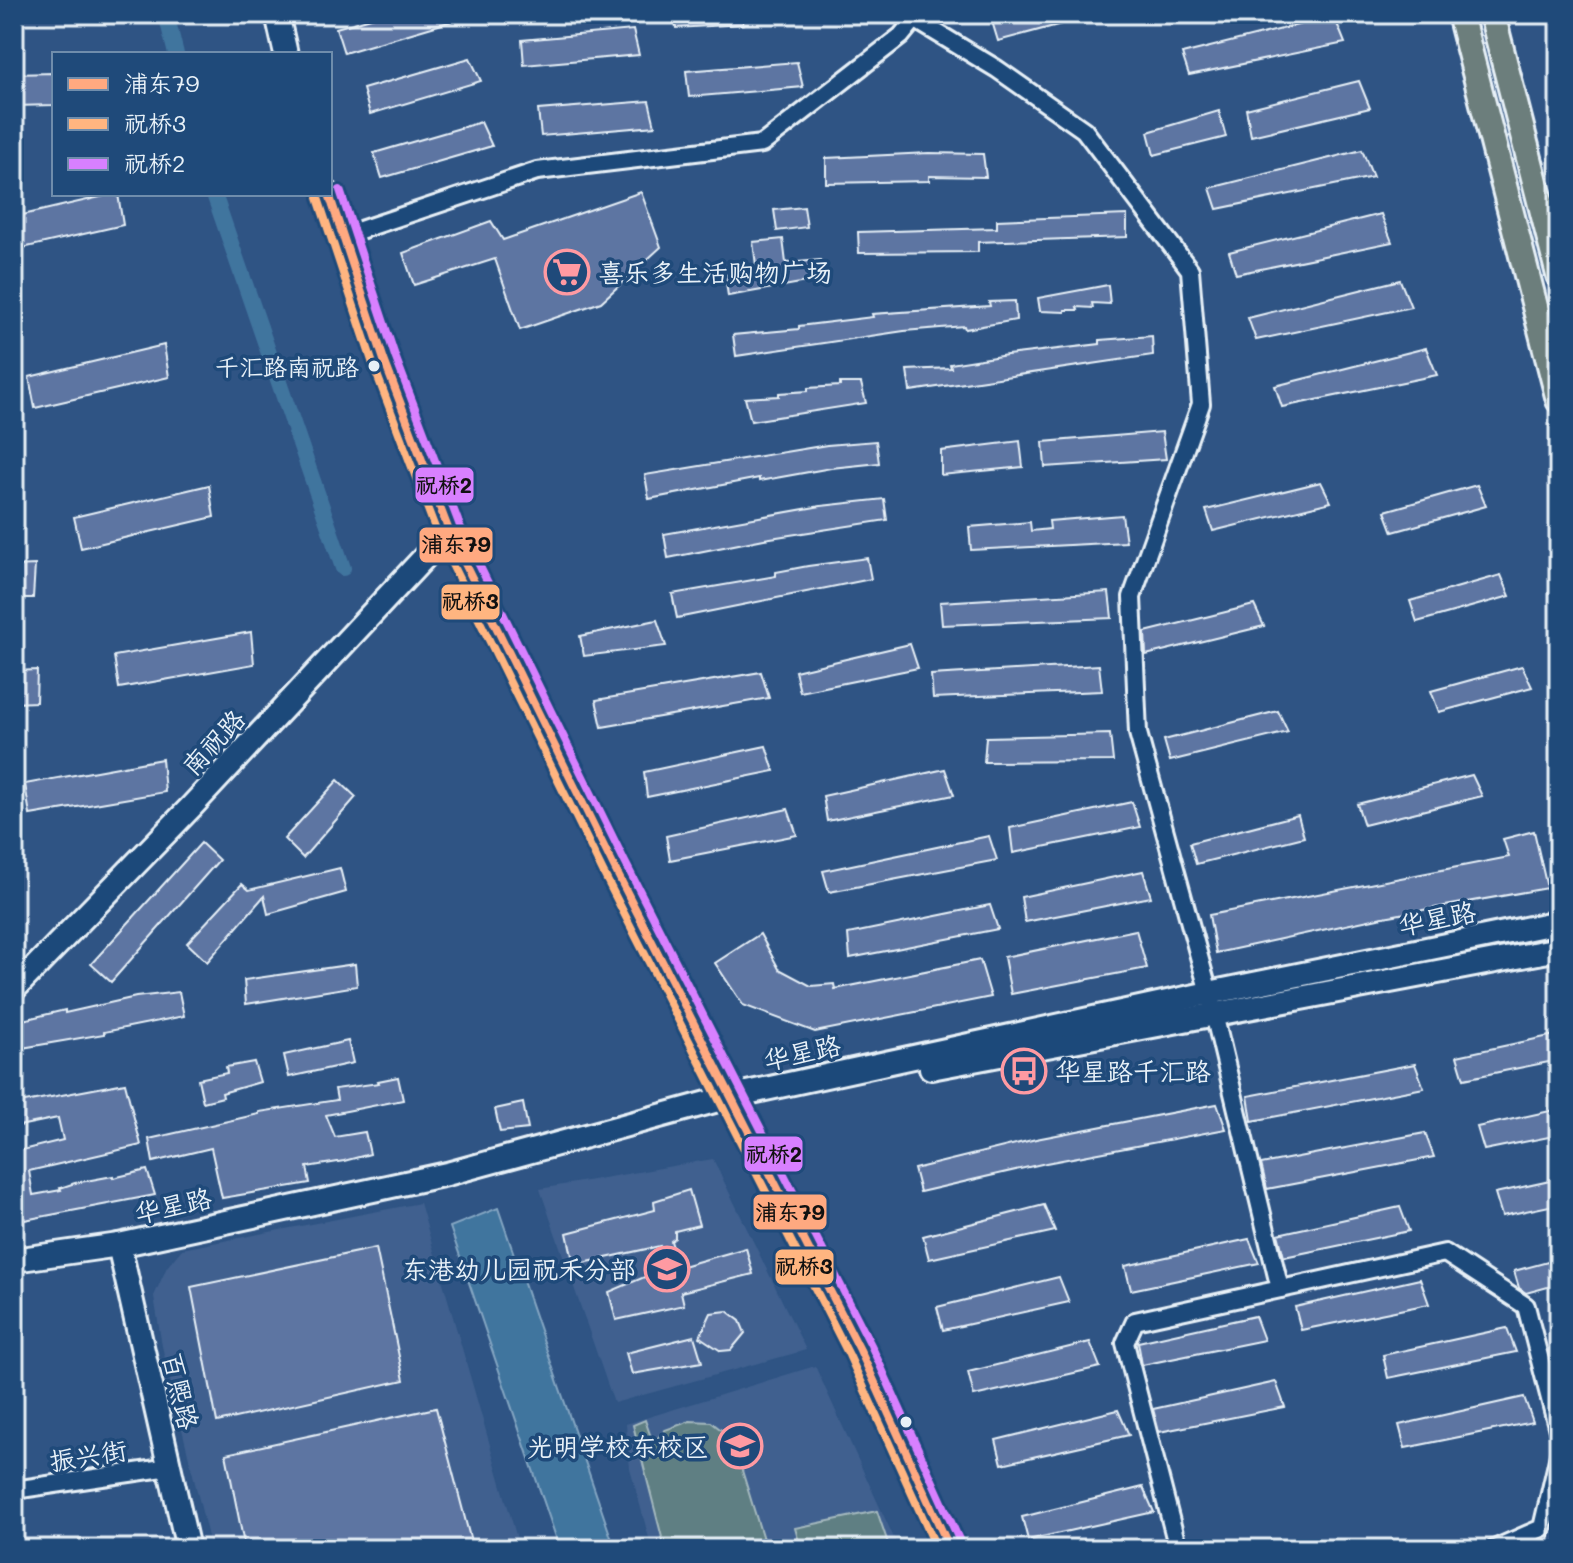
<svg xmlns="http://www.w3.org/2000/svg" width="1573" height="1563" font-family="Mali,'LXGW WenKai TC',sans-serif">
	<rect width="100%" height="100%" fill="#2f5484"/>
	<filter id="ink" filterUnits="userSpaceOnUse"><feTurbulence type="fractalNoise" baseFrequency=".0125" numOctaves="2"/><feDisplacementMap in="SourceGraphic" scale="16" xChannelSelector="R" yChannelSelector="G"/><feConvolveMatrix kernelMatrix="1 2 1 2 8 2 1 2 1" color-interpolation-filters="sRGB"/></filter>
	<g filter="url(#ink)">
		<g fill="#40618f">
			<polygon points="713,1159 806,1350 614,1403 540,1189"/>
			<polygon points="420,1203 520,1549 211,1549 162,1346 154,1296 167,1267 182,1249"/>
			<polygon points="815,1366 899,1549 652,1549 630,1468 626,1424"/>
		</g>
		<g fill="#5f7f83" stroke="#a4b8be" stroke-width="2">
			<polygon points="645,1420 653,1443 665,1430 690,1421 711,1422 724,1432 733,1441 766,1549 665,1549 633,1425"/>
			<polygon points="877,1511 890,1549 801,1549 795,1528"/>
		</g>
		<polygon fill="#41749e" stroke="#84a6c2" stroke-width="2" points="498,1208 615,1549 560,1549 450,1227"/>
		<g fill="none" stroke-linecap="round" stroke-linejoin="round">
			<g stroke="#41749e" stroke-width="16">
				<polyline points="166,14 176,54"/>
				<polyline points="214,194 343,568"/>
			</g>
		</g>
		<g fill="#5d74a2" stroke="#e8f1f8" stroke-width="2">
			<polygon points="385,14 466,14 466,17 344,53 336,28"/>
			<polygon points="674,14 743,14 743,24 676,28"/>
			<polygon points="1006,14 1083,14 1084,18 998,41 991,18"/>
			<polygon points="1334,16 1345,43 1189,75 1182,54"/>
			<polygon points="633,30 639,55 524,65 522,40"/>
			<polygon points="470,58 481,81 370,114 363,89"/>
			<polygon points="797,62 803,87 689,97 686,71"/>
			<polygon points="54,73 54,105 14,106 14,74"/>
			<polygon points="1359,81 1370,108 1251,136 1246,109"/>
			<polygon points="649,101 655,126 541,136 538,110"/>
			<polygon points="1219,111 1226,137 1154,155 1148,132"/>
			<polygon points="481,122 492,146 382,178 374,153"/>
			<polygon points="1362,150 1373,177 1217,209 1210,188"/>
			<polygon points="929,153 983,154 986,177 929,176 929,181 826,183 826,158"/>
			<polygon points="641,192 661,247 601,302 520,330 495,259 414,285 403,253 491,221 503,240"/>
			<polygon points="113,194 118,194 123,225 14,250 14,217"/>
			<polygon points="804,207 807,227 777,231 774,210"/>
			<polygon points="1381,214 1392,242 1236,274 1229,252"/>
			<polygon points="1127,215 1127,237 978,242 978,252 859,253 858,232 997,228 997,220"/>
			<polygon points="783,239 786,263 820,260 823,279 728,296 725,275 757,273 753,242"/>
			<polygon points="1400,280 1411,307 1256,340 1248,318"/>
			<polygon points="1108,285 1110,304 1092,303 1093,308 1077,307 1078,310 1065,310 1065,312 1040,311 1038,298"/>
			<polygon points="1015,301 1016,320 965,329 964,326 904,331 736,356 733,335 799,329 799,326 873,317 872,314 990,306 989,302"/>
			<polygon points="1152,336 1153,355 910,391 907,370 951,368 950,364 1007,355 1100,344 1100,340"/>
			<polygon points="164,345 169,377 35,408 29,377"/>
			<polygon points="1426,348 1437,375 1282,407 1275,386"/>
			<polygon points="840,383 861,383 866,403 751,421 745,398 779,396 779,393 808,391 808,388 840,386"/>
			<polygon points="1162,432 1166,459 1045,467 1043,442"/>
			<polygon points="876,441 879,463 831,468 759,481 759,478 649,499 645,475 827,445"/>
			<polygon points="1020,441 1023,467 941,475 941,451"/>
			<polygon points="1321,482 1331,502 1213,531 1206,510"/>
			<polygon points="209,485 214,517 81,548 74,517"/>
			<polygon points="1477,485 1486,506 1393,532 1385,511"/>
			<polygon points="884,499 887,520 764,539 668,558 664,534 821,506"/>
			<polygon points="1122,515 1126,542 971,550 969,527 1030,522 1031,531 1050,529 1049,521"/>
			<polygon points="867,558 871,579 677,618 672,594 776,576 776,572 808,566"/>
			<polygon points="35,565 33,598 14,598 14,566"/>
			<polygon points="1501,575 1510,596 1417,622 1410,601"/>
			<polygon points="1109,592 1112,618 942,625 940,602"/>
			<polygon points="1254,605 1264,626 1146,655 1145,632"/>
			<polygon points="657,620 666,646 584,656 580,636"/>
			<polygon points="251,632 254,664 119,688 114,656"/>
			<polygon points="910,644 918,668 800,692 795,671"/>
			<polygon points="1099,665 1102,691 933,698 931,675"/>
			<polygon points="1522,666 1532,687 1439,712 1431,691"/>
			<polygon points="37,670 36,702 14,703 14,671"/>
			<polygon points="761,672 769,698 602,727 596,700"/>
			<polygon points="1278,711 1288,732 1170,761 1164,740"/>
			<polygon points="1110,734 1113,761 984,762 986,737"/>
			<polygon points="766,746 774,771 647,797 644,772"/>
			<polygon points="162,759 165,792 30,815 25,784"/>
			<polygon points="945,769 954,795 827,821 823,796"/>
			<polygon points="1472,775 1482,796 1364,825 1357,804"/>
			<polygon points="338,780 356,797 303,858 284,839"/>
			<polygon points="1132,802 1140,827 1013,853 1010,828"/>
			<polygon points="788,809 797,835 670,860 666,836"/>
			<polygon points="1298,815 1304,837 1196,864 1190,843"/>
			<polygon points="1534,831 1547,888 1378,918 1216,953 1209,915 1509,857 1503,839"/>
			<polygon points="989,836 997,860 829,892 823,871"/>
			<polygon points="201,843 219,860 111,982 91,964"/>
			<polygon points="340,868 346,892 268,914 264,896 207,962 187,943 242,884 249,890"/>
			<polygon points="1143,871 1151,897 1025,922 1021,897"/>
			<polygon points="990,905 998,929 850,958 848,934"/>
			<polygon points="1136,930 1147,968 1011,994 1004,957"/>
			<polygon points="760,934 779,969 811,986 834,984 835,989 980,960 991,997 815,1032 743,1005 715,963"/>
			<polygon points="355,964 357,986 246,1004 244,980"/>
			<polygon points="179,992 184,1016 104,1032 104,1034 16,1049 14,1022 65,1010 65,1013 136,997"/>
			<polygon points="1559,1034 1559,1060 1464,1079 1457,1056"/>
			<polygon points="348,1041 353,1063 289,1077 284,1055"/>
			<polygon points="254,1062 260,1082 222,1093 223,1097 203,1102 198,1079 227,1073 226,1067"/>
			<polygon points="1415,1064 1424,1088 1252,1121 1248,1096"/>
			<polygon points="398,1077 403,1100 326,1115 335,1137 365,1132 370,1154 344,1161 307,1167 310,1183 222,1198 211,1148 153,1162 149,1139 259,1114 259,1112 337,1100 335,1089 379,1083 378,1081"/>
			<polygon points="125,1083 141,1145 29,1171 33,1195 61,1190 60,1188 75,1183 113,1176 113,1178 147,1170 155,1195 14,1222 14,1152 63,1140 58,1118 14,1127 14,1104"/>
			<polygon points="523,1103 528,1129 500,1132 495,1109"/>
			<polygon points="1217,1104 1226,1129 1046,1163 920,1192 914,1169 1036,1139"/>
			<polygon points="1559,1109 1559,1135 1484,1150 1477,1127"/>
			<polygon points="1425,1133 1434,1157 1267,1189 1261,1164"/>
			<polygon points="1559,1179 1559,1204 1502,1216 1495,1193"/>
			<polygon points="689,1190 699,1225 675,1231 675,1238 671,1241 679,1267 746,1248 753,1274 681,1292 684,1305 616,1320 609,1292 666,1268 660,1246 574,1265 567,1233 655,1210 654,1201"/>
			<polygon points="1044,1205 1055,1231 929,1259 923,1236"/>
			<polygon points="1400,1207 1409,1231 1284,1257 1278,1234"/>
			<polygon points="1249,1239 1259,1263 1131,1290 1125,1266"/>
			<polygon points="376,1248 404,1380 217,1422 191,1287"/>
			<polygon points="1559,1259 1559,1284 1526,1293 1519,1288 1514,1271"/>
			<polygon points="1059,1277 1069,1302 943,1330 937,1307"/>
			<polygon points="1420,1279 1429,1304 1301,1330 1295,1307"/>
			<polygon points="727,1311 740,1321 745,1333 731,1350 721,1351 700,1337 711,1313"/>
			<polygon points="1255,1316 1264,1340 1142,1365 1138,1342"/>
			<polygon points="1507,1328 1516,1352 1388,1378 1383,1355"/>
			<polygon points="694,1336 702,1362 632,1374 626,1353"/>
			<polygon points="1090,1342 1100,1367 974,1396 968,1372"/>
			<polygon points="1276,1382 1285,1407 1159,1432 1153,1409"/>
			<polygon points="1524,1397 1533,1422 1405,1448 1399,1425"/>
			<polygon points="436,1408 473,1549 245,1549 226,1454"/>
			<polygon points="1118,1410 1129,1435 1002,1464 996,1440"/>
			<polygon points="1143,1487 1154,1512 1028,1540 1022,1517"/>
		</g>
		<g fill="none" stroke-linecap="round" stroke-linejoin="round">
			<g stroke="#e8f1f8" stroke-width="22">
				<g id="street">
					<polyline points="906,14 997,69 1084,130 1190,270 1201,404 1132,597 1138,733 1209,993 1280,1289"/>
					<polyline points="342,236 537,171 762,144 901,36 919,14"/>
					<polyline points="14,1490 170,1467"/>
					<polyline points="1178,1549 1125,1343 1135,1321 1445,1253 1526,1306 1559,1434"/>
					<polyline points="1494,1549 1542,1528 1559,1455"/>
				</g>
			</g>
			<g stroke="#e8f1f8" stroke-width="28">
				<g id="secondary">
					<polyline points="277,14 286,54"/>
					<polyline points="329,194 384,360 449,531 614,867 860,1350 950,1549"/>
					<polyline points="14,989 191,807 449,531"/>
					<polyline points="931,1068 1559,949"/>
					<polyline points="119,1245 188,1549"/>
					<polyline points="14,1260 119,1245 447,1174 733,1096 1209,993 1559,922"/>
				</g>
			</g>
			<g stroke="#e8f1f8" stroke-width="30">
				<g id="primary">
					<polyline points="1460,14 1559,400"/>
					<polyline points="1492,14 1559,275"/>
				</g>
			</g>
			<use href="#street" stroke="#1f4a7a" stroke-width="16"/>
			<use href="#secondary" stroke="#1f4a7a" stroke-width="22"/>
			<use href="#primary" stroke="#6c7e7c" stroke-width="24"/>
			<g stroke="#1f4a7a" stroke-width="14">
				<polyline id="bus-1" points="329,194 384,360 449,531 614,867 860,1350 950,1549"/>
			</g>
			<g stroke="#1f4a7a" stroke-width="14">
				<polyline id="bus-2" points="318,198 373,364 438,536 603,872 849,1355 937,1549"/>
			</g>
			<g stroke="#1f4a7a" stroke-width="14">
				<polyline id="bus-3" points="340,190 395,356 460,526 625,862 871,1345 961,1544"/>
			</g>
			<use href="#bus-1" stroke="#ffa980" stroke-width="8"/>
			<use href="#bus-2" stroke="#ffb580" stroke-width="8"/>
			<use href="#bus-3" stroke="#d880ff" stroke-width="8"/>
		</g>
	</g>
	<defs>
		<g id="supermarket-ring" transform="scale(2.3)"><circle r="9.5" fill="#1f4a7a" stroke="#ff9aa2" stroke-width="1.5"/><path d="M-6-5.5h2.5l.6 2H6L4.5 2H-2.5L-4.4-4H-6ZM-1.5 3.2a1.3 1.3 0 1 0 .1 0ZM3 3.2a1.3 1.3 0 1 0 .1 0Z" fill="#ff9aa2"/></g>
		<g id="bus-ring" transform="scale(2.3)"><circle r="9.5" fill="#1f4a7a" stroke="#ff9aa2" stroke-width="1.5"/><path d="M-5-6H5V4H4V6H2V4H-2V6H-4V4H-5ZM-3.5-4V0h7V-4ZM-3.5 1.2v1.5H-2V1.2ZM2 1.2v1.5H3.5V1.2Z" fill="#ff9aa2"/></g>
		<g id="school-ring" transform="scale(2.3)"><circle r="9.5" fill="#1f4a7a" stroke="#ff9aa2" stroke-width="1.5"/><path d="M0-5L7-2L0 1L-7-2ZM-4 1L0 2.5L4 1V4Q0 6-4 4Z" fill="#ff9aa2"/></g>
	</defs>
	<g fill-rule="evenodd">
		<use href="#supermarket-ring" x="567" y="272"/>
		<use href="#bus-ring" x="1024" y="1071"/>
		<use href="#school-ring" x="667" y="1269"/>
		<use href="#school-ring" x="740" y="1446"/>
	</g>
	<g fill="#e8f1f8" stroke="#1f4a7a" stroke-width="3">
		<circle cx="374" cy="366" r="7"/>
		<circle cx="906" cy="1422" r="7"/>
	</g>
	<g text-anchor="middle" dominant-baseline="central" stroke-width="7" stroke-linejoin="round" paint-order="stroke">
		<g font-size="24" fill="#e8f1f8" stroke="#1f4a7a" text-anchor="end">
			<text x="359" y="366">千汇路南祝路</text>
		</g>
		<g font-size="26" fill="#e8f1f8" stroke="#1f4a7a" text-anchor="start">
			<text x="598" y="272">喜乐多生活购物广场</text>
			<text x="1055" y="1071">华星路千汇路</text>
			<text x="636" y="1269" text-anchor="end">东港幼儿园祝禾分部</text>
			<text x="709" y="1446" text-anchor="end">光明学校东校区</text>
		</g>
		<g font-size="26" fill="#e8f1f8" stroke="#1f4a7a">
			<text transform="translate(213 742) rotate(-47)">南祝路</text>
			<text transform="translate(1437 918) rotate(-11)">华星路</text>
			<text transform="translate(802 1052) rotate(-12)">华星路</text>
			<text transform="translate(173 1205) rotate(-12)">华星路</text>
			<text transform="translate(181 1391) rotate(77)">百熙路</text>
			<text transform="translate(88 1455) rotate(-9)">振兴街</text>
		</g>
	</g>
	<g stroke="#1f4a7a" stroke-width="3">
		<rect x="414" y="466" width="61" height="38" rx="8" fill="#d880ff"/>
		<rect x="418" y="526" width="76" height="38" rx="8" fill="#ffa980"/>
		<rect x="440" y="583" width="61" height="38" rx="8" fill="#ffb580"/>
		<rect x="743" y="1135" width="61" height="38" rx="8" fill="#d880ff"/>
		<rect x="752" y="1193" width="76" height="38" rx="8" fill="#ffa980"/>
		<rect x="774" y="1248" width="61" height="38" rx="8" fill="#ffb580"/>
	</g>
	<g font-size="22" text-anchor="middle" font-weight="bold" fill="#111">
		<text x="444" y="493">祝桥2</text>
		<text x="456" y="552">浦东79</text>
		<text x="470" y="609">祝桥3</text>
		<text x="774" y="1162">祝桥2</text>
		<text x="790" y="1220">浦东79</text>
		<text x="804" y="1274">祝桥3</text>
	</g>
	<rect width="1573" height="1563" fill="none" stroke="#1f4a7a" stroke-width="48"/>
	<rect x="24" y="24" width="1525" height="1515" fill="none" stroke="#e8f1f8" stroke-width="3" filter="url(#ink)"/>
	<rect x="52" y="52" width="280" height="144" fill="#1f4a7a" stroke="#6f8dac" stroke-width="2"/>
	<rect x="68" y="78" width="40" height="12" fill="#ffa980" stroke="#6f8dac" stroke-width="2"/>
	<text x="124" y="92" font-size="24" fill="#e8f1f8">浦东79</text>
	<rect x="68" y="118" width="40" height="12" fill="#ffb580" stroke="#6f8dac" stroke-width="2"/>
	<text x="124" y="132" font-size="24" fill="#e8f1f8">祝桥3</text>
	<rect x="68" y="158" width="40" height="12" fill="#d880ff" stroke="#6f8dac" stroke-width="2"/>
	<text x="124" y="172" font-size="24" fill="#e8f1f8">祝桥2</text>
</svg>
